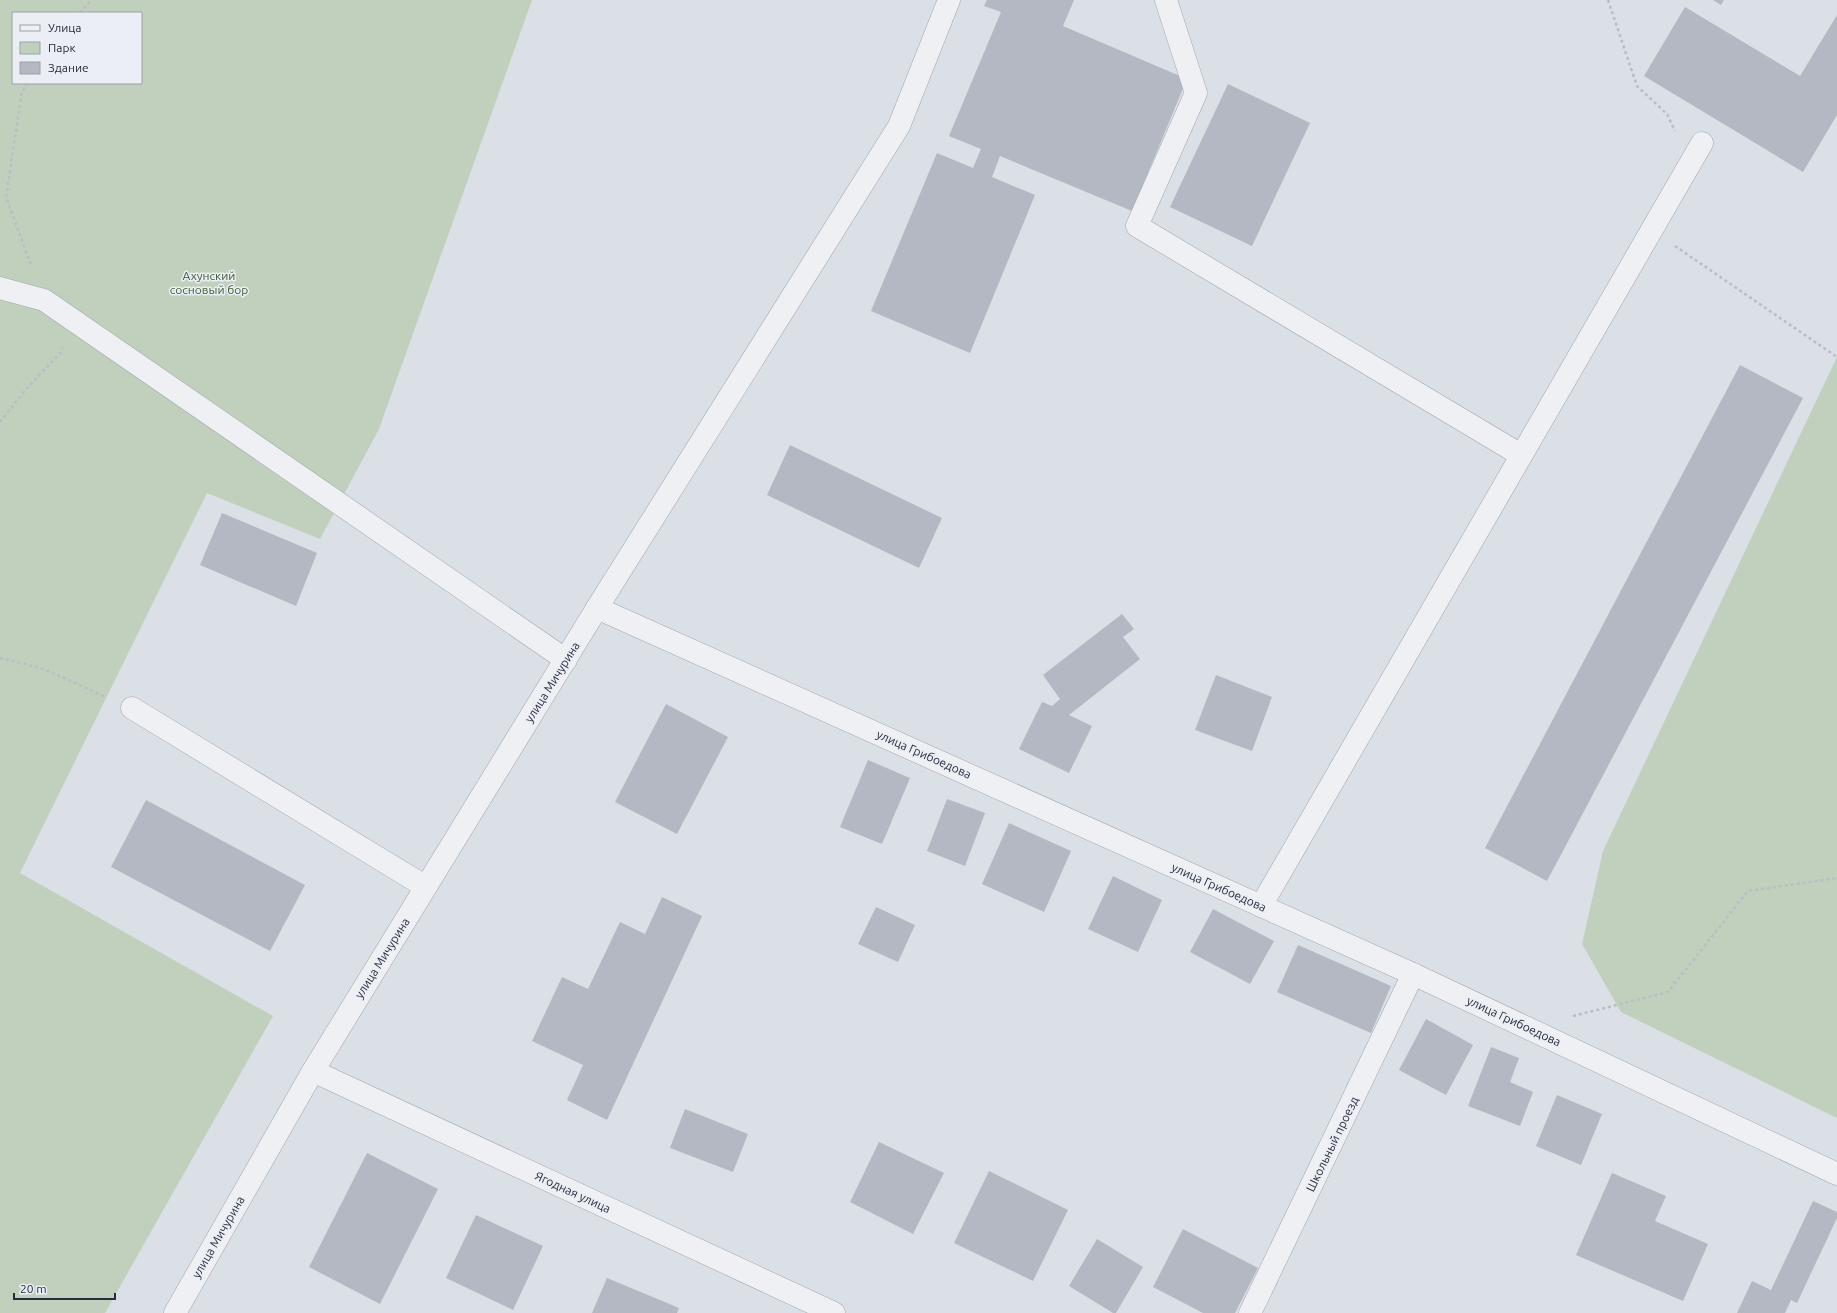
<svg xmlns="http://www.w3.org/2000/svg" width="1837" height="1313" font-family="Ubuntu,sans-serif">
	<rect width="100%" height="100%" fill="#dbdfe6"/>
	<g fill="#c1d0bc" fill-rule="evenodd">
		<path d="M0 0H532L379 429 320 539 207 493 20 873 273 1016 105 1313H0ZM13 13H141V83H13Z"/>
		<polygon points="1837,357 1837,1118 1621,1012 1582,944 1603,851"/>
	</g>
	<g fill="#b3b8c3">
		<polygon points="987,0 1074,0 1063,26 1187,79 1132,211 1000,156 992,177 1035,195 970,353 871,311 937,153 973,168 981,149 949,136 1001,12 984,6"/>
		<polygon points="1713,0 1724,0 1721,5"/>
		<polygon points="1685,7 1800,76 1837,15 1837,115 1803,172 1644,76"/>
		<polygon points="1228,84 1310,123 1252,246 1170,207"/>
		<polygon points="1740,365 1803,398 1547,881 1485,848"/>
		<polygon points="790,445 942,518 919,568 767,495"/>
		<polygon points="222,513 317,553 296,606 200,565"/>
		<polygon points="1122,614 1134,629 1123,637 1140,659 1069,715 1092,726 1069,773 1019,749 1042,702 1052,706 1060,699 1043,675"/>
		<polygon points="1216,675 1272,697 1252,751 1195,730"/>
		<polygon points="666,704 728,737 677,834 615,802"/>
		<polygon points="868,760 910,778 882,844 840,827"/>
		<polygon points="947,799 985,813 965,866 927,851"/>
		<polygon points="146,800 305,885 270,951 111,867"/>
		<polygon points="1009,823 1071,851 1044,912 982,884"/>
		<polygon points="1113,876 1162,900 1138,952 1088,929"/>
		<polygon points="662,897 702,916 607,1120 567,1100 583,1065 532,1041 562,977 588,989 620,922 645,934"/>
		<polygon points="876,907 915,925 898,962 858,944"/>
		<polygon points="1213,909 1274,941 1250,984 1190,952"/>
		<polygon points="1298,945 1391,986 1371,1033 1277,992"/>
		<polygon points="1426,1019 1473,1045 1446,1095 1399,1070"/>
		<polygon points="1491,1047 1519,1058 1510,1082 1533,1092 1520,1126 1468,1106"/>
		<polygon points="1557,1095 1602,1114 1581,1165 1536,1146"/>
		<polygon points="685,1109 748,1134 733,1172 670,1148"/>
		<polygon points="879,1142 944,1173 913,1234 850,1202"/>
		<polygon points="367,1153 438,1189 380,1304 309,1267"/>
		<polygon points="989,1171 1068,1210 1033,1281 954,1243"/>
		<polygon points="1612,1173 1666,1196 1655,1221 1708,1244 1683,1301 1576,1255"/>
		<polygon points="1813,1201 1837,1212 1837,1218 1797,1303 1791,1300 1785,1313 1737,1313 1752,1281 1771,1290"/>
		<polygon points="476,1215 543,1246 513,1310 446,1278"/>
		<polygon points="1183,1229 1258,1268 1235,1313 1203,1313 1153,1287"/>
		<polygon points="1097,1239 1143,1267 1116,1313 1113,1313 1069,1286"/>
		<polygon points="607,1278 679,1308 677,1313 592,1313"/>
	</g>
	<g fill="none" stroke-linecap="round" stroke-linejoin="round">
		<g stroke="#a1a6b0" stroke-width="23">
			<g id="minor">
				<polyline points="1166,0 1196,93 1137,226 1521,455"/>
				<polyline points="0,288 44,300 566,660"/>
				<polyline points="597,608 1413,974 1837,1174"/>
				<polyline points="132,708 426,887"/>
				<polyline points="1261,906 1702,143"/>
				<polyline points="313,1071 834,1313"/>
				<polyline points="175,1313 313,1071 597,608 899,126 949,0"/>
				<polyline points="1250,1313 1413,974"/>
			</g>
		</g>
		<g stroke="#babdc4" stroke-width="2.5" stroke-dasharray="3 3" stroke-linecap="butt">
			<polyline points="1608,0 1637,86 1667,114 1675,131"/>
			<polyline points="80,13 91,0"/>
			<polyline points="28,83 22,91 6,197 31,265"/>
			<polyline points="1675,246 1837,357"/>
			<polyline points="0,422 27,388 61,352 62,348"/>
			<polyline points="0,658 44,669 106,697"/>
			<polyline points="1573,1016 1668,992 1748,891 1837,878"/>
		</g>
		<use href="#minor" stroke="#eef0f4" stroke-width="22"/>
	</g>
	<g text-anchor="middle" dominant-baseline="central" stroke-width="3" stroke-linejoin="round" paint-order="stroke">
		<g font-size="12" fill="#395832" stroke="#ebeef4">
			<text x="209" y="275">Ахунский<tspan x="209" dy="14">сосновый бор</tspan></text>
		</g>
		<g font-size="12" fill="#252d3c" stroke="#ebeef4">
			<text transform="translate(552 682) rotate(-58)">улица Мичурина</text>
			<text transform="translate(924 754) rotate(24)">улица Грибоедова</text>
			<text transform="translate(1219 887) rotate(24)">улица Грибоедова</text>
			<text transform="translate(382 958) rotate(-58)">улица Мичурина</text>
			<text transform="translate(1514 1021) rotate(25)">улица Грибоедова</text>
			<text transform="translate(1332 1144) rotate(-64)">Школьный проезд</text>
			<text transform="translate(573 1192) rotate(25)">Ягодная улица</text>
			<text transform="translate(218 1237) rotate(-60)">улица Мичурина</text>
		</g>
	</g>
	<rect x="12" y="12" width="130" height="72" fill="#ebeef4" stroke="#9ca1aa"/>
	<rect x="20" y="25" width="20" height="6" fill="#eef0f4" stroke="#9ca1aa"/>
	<text x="48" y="32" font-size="12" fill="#252d3c">Улица</text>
	<rect x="20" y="42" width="20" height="12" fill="#c1d0bc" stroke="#9ca1aa"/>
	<text x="48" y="52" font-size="12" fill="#252d3c">Парк</text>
	<rect x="20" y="62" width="20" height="12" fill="#b3b8c3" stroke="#9ca1aa"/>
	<text x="48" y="72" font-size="12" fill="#252d3c">Здание</text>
	<path d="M14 1293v6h101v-6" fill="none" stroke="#252d3c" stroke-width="2"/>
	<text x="20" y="1293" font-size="12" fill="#252d3c" stroke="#ebeef4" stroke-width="3" paint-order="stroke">20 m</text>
</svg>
